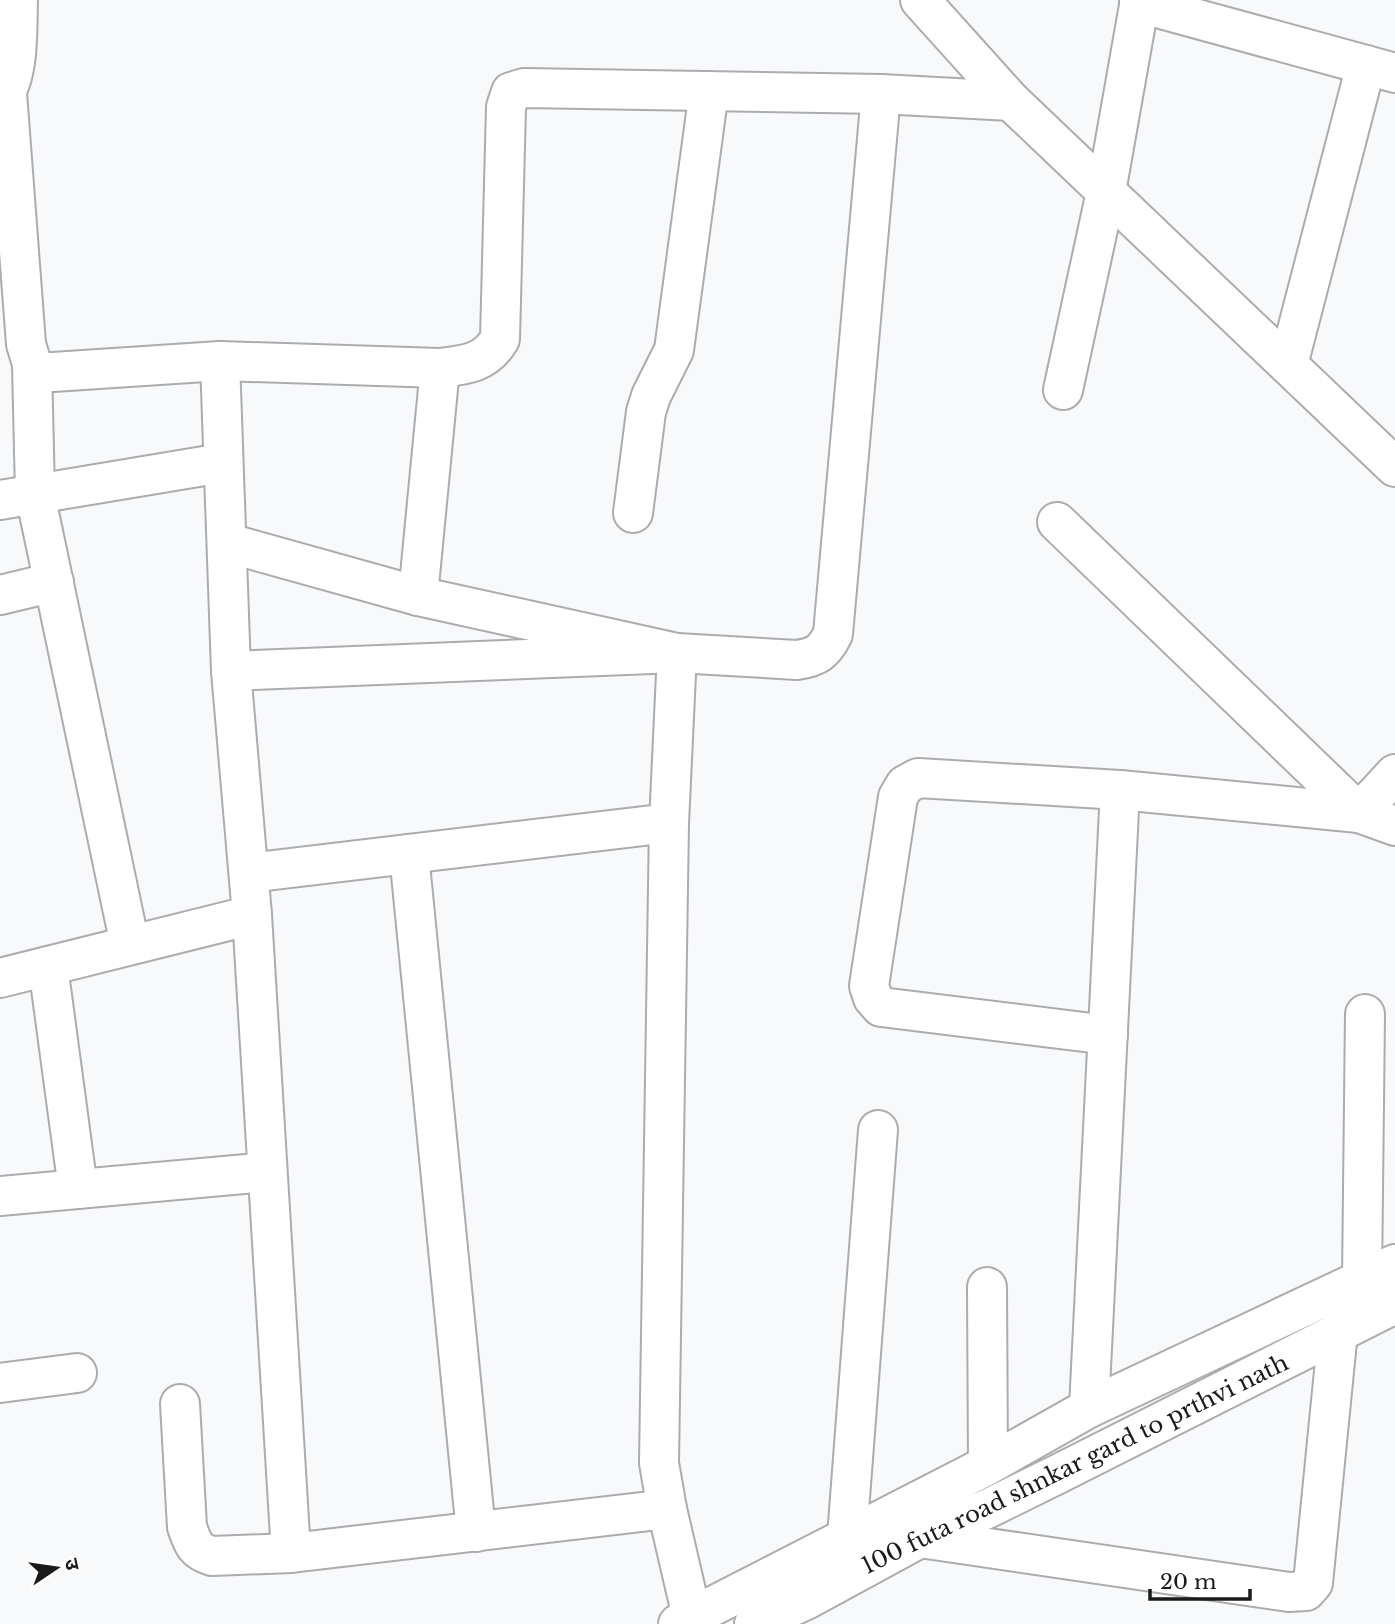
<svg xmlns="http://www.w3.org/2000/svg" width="1395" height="1624" font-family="'Libre Baskerville','Noto Sans Devanagari',serif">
	<rect width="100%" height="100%" fill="#f8f9fb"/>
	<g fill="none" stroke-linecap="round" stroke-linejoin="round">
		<g stroke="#abacae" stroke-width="42">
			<g id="minor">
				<polyline points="920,0 1011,101 1395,467"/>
				<polyline points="1139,3 1395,73"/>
				<path d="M7 93 26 344 32 364 41 372H53L220 361 440 368C466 365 486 363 500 339L506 107 511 92 524 88 881 94 1011 101"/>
				<path d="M0 99C20 82 17 26 18 0"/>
				<polyline points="220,361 231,671"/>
				<polyline points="32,364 35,494 130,945"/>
				<polyline points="1288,365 1366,65"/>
				<polyline points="1063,390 1106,192 1140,0"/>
				<polyline points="0,500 222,463"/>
				<polyline points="633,513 646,412 651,396 674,350 709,91"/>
				<polyline points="1057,522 1359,813 1395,774"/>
				<polyline points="228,543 418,596 677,653 669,823 659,1463 667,1509 692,1617"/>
				<polyline points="0,595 54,582"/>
				<polyline points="418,596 440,368"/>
				<polyline points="409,854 476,1532"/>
				<polyline points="249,873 669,823"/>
				<polyline points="48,966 78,1189"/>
				<polyline points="0,978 252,915"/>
				<polyline points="1108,1035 881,1007 873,998 869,986 898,797 905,785 918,778 1120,790 1359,813 1395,826"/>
				<polyline points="0,1196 267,1172"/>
				<polyline points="1362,1280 1365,1014"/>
				<polyline points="987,1287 988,1465"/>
				<polyline points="0,1383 77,1373"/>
				<path d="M180 1404 187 1527C193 1544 195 1551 212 1556L291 1553 667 1509"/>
				<polyline points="1089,1408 1120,790"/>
				<polyline points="847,1537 878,1130"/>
				<polyline points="920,1538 1289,1592 1306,1591 1313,1583 1338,1331"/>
				<path d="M291 1553 252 915 231 671 677 653 797 660C817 657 824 652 833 634L881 94"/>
				<polyline points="678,1624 988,1465 1089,1408 1395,1264"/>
				<polyline points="754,1624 806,1600 920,1538 989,1508 1058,1474 1395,1304"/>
			</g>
		</g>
		<use href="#minor" stroke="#fff" stroke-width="38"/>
	</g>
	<g text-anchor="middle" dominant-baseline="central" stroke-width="5" stroke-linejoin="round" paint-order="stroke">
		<g font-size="23" fill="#191a1a" stroke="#fff">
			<text transform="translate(1075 1464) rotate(-26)">100 futa road shnkar gard to prthvi nath</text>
		</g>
	</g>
	<g transform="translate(56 1568) rotate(77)" stroke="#ffffff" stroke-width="5" paint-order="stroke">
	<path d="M0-5L12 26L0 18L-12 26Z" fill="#191a1a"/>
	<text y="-10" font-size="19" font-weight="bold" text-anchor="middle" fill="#191a1a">उ</text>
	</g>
	<path d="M1150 1589v10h100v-10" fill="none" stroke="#191a1a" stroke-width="3.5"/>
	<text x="1160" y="1589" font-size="21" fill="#191a1a" stroke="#ffffff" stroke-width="5" paint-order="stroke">20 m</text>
</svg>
